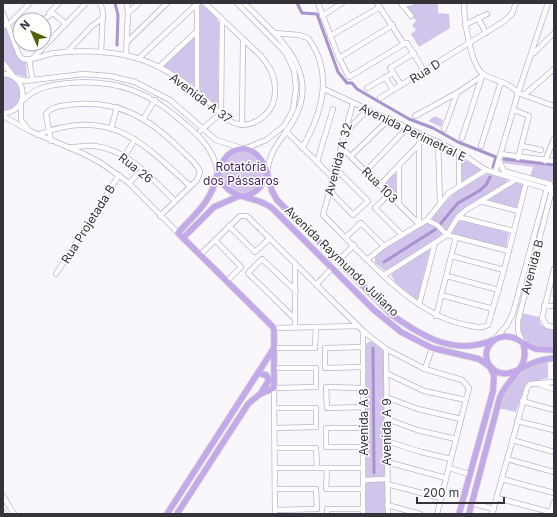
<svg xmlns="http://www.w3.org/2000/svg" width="557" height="517" font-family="Inter,sans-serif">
	<rect width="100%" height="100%" fill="#f9f7fc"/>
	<g fill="#d2c5ec">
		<polygon points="418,3 438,3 438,13 449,14 450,28 419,47 411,34 416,30 412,25 416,21 407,6"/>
		<polygon points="201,4 216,17 219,23 218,103 216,106 199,90 199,5"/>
		<polygon points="7,27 19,59 26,62 27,78 15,74 3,62 3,29"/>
		<polygon points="194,37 195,83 194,85 164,66"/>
		<path d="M3 76 14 79 21 91C19 103 16 108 3 111Z"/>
		<polygon points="435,116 443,120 441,127 428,121"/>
		<path d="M246 151C273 165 266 196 235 194L219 176 227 156 234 152Z"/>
		<polygon points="461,158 482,170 462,182"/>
		<polygon points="503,158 554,163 554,182 530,177 533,167 503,163"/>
		<polygon points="394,173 397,175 397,192 392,194 382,185"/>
		<polygon points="488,173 506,179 507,182 464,209 448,229 434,241 389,270 384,270 375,263 375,257 385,247 428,221 447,200 460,188"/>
		<polygon points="515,182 523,185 516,209 489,201 489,198"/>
		<polygon points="464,221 509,233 506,248 455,235 452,233 453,229 457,222"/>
		<polygon points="427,250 430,250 417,301 395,282 391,275 400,266"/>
		<path d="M522 313 539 317 541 325 554 329V349C527 349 516 339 522 313Z"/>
		<polygon points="373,341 385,350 385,472 384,477 366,478 365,346 368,342"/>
		<path d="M548 361V378L526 383 516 412 498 408C500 401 503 395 508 388 520 369 526 367 548 361Z"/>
		<polygon points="370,482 383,482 385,484 385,514 365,514 365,484"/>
	</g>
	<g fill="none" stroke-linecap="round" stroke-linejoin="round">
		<g stroke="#a893ce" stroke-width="3">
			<polyline points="115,3 118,15 117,45"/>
			<polyline points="297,3 302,13 317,14 338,72 347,83 352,83 357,89 409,119 433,128 458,142 496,157 493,167"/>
			<polyline points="504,159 554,165"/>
			<polyline points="384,262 436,229 458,203 479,191 486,185 490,177"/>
			<polyline points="373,348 374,473"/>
		</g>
		<g stroke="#bcb6cb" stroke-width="6">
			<g id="minor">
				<polyline points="100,3 103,12 101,52"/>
				<path d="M244 3C276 35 323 71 293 121 281 142 271 146 267 172"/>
				<polyline points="318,3 339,58 349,77 404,44"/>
				<polyline points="377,3 404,44"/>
				<polyline points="401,3 411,16"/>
				<path d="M464 3C464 19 470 64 483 74 494 81 510 82 518 93L495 173"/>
				<polyline points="548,3 518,93 554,106"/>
				<polyline points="197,4 197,92"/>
				<polyline points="402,5 412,3"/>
				<path d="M3 13 19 55 23 59C33 61 45 54 55 53 78 50 102 51 125 55 154 61 182 79 204 98 212 105 225 120 234 123 254 130 275 112 275 92 276 77 270 67 261 56L205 3"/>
				<polyline points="49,13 59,3"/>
				<polyline points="128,13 139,3"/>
				<polyline points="322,16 342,3"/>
				<polyline points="478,18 486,33"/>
				<polyline points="43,20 53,13 66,24"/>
				<polyline points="465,25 487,14"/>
				<polyline points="3,26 10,23 30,3"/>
				<path d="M274 33 299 35 308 38C334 73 322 114 302 148"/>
				<polyline points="330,36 380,7"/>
				<polyline points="128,41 167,3"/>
				<polyline points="404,44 407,43 424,71"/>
				<polyline points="67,52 92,26 103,18"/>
				<polyline points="534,53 554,33"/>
				<polyline points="126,55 128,13 127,3"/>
				<polyline points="33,58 86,3"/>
				<polyline points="339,58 393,25"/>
				<polyline points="29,59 32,77"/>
				<polyline points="138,59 198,3"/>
				<polyline points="3,63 15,78 25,81 83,74 110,76 135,82 170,100 216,140 244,149 266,140 284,126 293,110 296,88 294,70 286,53 237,3"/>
				<polyline points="159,67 197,31"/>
				<path d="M3 74C29 75 29 113 3 113"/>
				<polyline points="385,77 393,90"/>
				<polyline points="401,85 390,68 414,53"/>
				<polyline points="367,88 393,73"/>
				<polyline points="324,89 459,152 486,170 554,191"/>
				<polyline points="524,95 554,69"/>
				<polyline points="380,98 503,22 512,14 516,3"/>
				<path d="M22 101C36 87 50 85 69 83 117 79 150 92 185 124 202 138 214 151 218 173"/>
				<path d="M353 103 323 215C362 253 412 316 467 325 474 327 482 329 488 325L504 270 526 183"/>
				<polyline points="21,104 21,120 28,129"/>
				<polyline points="514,110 529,116 518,158"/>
				<polyline points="3,116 30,131 82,153 101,163 129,183 178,233"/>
				<polyline points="415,116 457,93 482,76"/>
				<polyline points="144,118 155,100"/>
				<polyline points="242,125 243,40"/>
				<polyline points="111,129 117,107"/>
				<polyline points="444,129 457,93"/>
				<polyline points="200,131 221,113 222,20"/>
				<polyline points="286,131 333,178"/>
				<polyline points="345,133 367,110"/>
				<path d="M37 135C110 107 140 140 190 186"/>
				<polyline points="462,138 482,76"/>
				<path d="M51 141 46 114C51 107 60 106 68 105 116 99 147 116 180 149 187 156 197 163 200 172L197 180 160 216"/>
				<polyline points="438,142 440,202"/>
				<polyline points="481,146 501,82"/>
				<polyline points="522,146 541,150"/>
				<path d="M71 147C78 147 87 145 95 146 129 150 152 179 175 201"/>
				<polyline points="341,147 419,224"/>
				<polyline points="501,154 554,161"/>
				<polyline points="125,156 135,139"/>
				<polyline points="351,156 388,120"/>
				<polyline points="499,161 504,171 550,184 552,190"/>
				<polyline points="545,161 554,139"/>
				<polyline points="317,162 333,109"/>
				<polyline points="399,165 399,204"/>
				<polyline points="366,171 407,128"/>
				<polyline points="129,183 142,170"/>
				<polyline points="380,185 426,137"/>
				<polyline points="459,186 459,152"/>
				<polyline points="330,191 353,215 368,201 336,169"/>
				<polyline points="389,194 375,208 402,235"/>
				<polyline points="480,201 518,211"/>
				<polyline points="458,217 514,231"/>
				<polyline points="427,220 437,225 447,235 509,251"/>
				<polyline points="419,224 419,143"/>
				<polyline points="229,226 255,252 270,238"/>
				<polyline points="346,237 361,223 384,246"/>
				<polyline points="215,240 241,267 227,281"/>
				<polyline points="200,255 240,216 247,216 363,331 386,349 425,369 462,380 469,388 437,514"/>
				<polyline points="452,256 504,270"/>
				<polyline points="368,259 384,246 427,220 449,193 486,170"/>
				<polyline points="338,261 354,245"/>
				<polyline points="295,263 295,327"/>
				<polyline points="554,269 542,318 547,326 554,327"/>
				<polyline points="56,274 119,175"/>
				<polyline points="384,275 447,235 458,217 466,210 515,180"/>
				<polyline points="447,276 499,290"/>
				<polyline points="317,284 332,268"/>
				<polyline points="441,295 493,309"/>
				<polyline points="419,305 435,243"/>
				<polyline points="544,306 554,306"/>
				<polyline points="436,316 456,237"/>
				<polyline points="295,319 248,273 262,259 296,291"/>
				<polyline points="274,328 358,326"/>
				<polyline points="495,339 507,325 513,313 547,188"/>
				<polyline points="523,343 518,331 518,321 552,190"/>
				<polyline points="274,348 315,348 316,327"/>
				<polyline points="386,349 388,514"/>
				<polyline points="362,367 325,368 325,348 363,347"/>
				<polyline points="274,368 316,368 316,387 274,388 275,514"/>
				<polyline points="425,369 432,348"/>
				<polyline points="386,373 424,391 466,400"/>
				<polyline points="538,384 554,389"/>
				<polyline points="363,388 326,387 327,408 363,407"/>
				<polyline points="386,397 418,409 461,419"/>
				<polyline points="522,401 554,410"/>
				<polyline points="274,408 316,408 316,427 275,428"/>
				<polyline points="387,419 417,430 456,439"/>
				<polyline points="517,421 554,430"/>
				<polyline points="363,428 326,428 326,447 363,447"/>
				<polyline points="512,440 554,452"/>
				<polyline points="387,441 421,452 451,459"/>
				<polyline points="275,448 316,448 317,468"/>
				<polyline points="507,459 554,472"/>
				<polyline points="387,462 446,478"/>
				<polyline points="275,468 363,468"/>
				<polyline points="327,468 326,489 363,489"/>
				<polyline points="449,468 469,474"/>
				<polyline points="502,479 554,493"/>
				<polyline points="363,480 386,479"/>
				<polyline points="387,484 441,498"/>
				<polyline points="275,489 316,489 317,509 275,510"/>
				<polyline points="3,496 14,514"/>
				<polyline points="497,498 554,513"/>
				<polyline points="471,503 494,509"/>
				<polyline points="387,505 420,514"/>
				<polyline points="3,512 5,514"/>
				<polyline points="551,512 554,502"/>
				<polyline points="327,514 327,509 363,509"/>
				<polyline points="363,514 363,331"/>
				<polyline points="492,514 527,388 530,384 554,382"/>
			</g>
		</g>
		<g stroke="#d3d2d4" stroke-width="7">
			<g id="major">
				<path d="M267 173 272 191 277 200 392 315C423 337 455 356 493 340"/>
				<path d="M245 196C258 192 264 185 267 172 256 140 227 142 218 173 229 203 249 192 272 208L374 310 401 332 432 348 479 359 490 367 494 375 493 391 459 514"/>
				<polyline points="183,238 214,207 239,196"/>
				<polyline points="523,343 536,349 554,350"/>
				<polyline points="258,373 266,375 269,380 261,393"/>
				<polyline points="167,514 274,348"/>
				<path d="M177 514 248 404 260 394 274 388V328L178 233C195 214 212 201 217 175"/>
				<path d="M469 514 500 397C509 376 531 368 523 343 496 323 475 354 493 369 506 380 520 368 533 363 540 360 547 359 554 358"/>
			</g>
		</g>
		<use href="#minor" stroke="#fff" stroke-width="4.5"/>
		<use href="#major" stroke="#c4a9ea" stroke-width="5.5"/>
	</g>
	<g text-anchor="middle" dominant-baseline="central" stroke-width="3" stroke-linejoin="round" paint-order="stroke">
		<g font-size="12" fill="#35323a" stroke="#fff">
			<text transform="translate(425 71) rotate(-32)">Rua D</text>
			<text transform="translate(201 98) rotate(37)">Avenida A 37</text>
			<text transform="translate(413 132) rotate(26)">Avenida Perimetral E</text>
			<text transform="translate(338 159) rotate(-75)">Avenida A 32</text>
			<text transform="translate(136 168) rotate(38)">Rua 26</text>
			<text transform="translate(380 185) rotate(45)">Rua 103</text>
			<text transform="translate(88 224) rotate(-58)">Rua Projetada B</text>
			<text transform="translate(342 261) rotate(44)">Avenida Raymundo Juliano</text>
			<text transform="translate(532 267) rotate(-75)">Avenida B</text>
			<text transform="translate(363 422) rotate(-90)">Avenida A 8</text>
			<text transform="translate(386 432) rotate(-90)">Avenida A 9</text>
		</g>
		<g font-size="12" fill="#3d1e64" stroke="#fff">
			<text x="241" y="166">Rotatória<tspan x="241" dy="14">dos Pássaros</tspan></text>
		</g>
	</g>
	<rect width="557" height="517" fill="none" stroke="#35323a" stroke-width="8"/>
	<g transform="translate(32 32) rotate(315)"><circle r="19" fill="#ffffff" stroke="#aeadb0"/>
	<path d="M0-3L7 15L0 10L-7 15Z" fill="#506004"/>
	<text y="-6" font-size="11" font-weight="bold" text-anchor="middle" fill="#35323a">N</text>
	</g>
	<path d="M417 497v6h87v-6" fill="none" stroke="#35323a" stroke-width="2"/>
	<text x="423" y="497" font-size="12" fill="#35323a" stroke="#ffffff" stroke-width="3" paint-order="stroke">200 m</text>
</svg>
